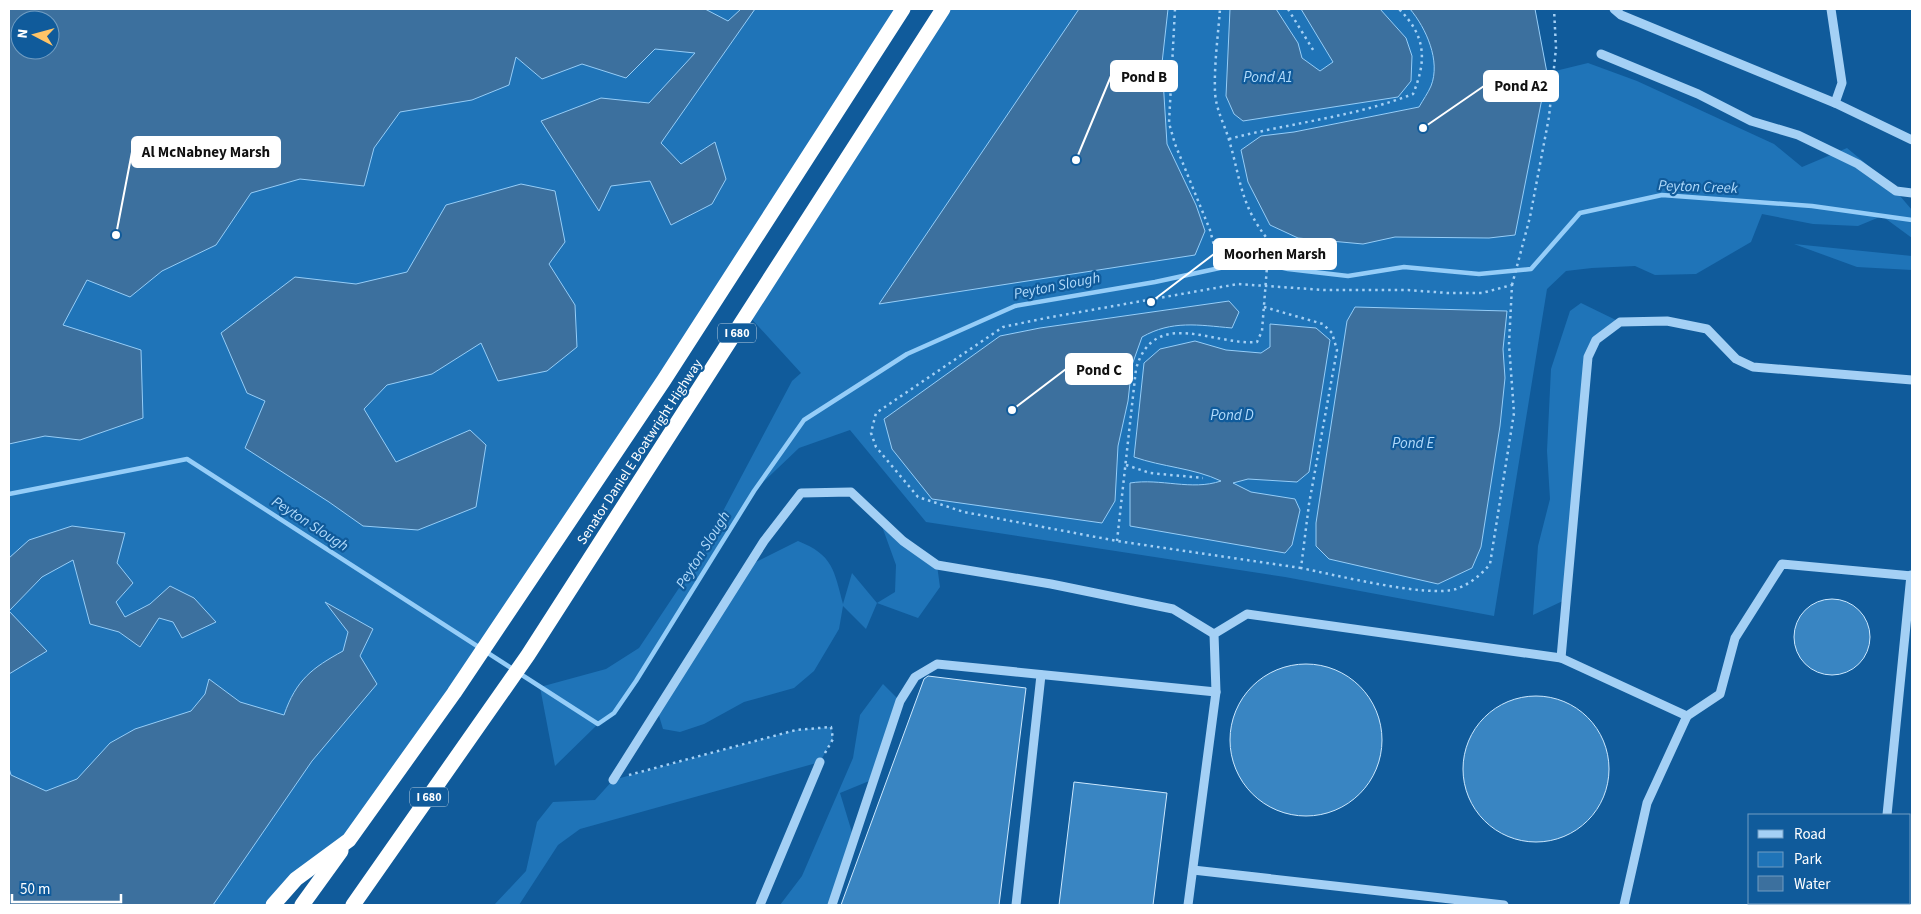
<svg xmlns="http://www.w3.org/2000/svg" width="1921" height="914" font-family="'Source Sans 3',sans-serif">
	<rect width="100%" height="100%" fill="#105b9b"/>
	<g fill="#1f74b8" fill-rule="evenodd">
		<path d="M9 9H903L349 840 273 905H9ZM20 20H50V50H20Z"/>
		<polygon points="943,9 1535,9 1547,73 1588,63 1637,81 1774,144 1802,167 1847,148 1888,182 1912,210 1912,238 1882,216 1858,226 1813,224 1762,214 1751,242 1696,274 1655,275 1635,266 1592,268 1566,271 1547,289 1494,616 1285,577 926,522 850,430 799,448 754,491 614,713 598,724 555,766 540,687 606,669 639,648 695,564 792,381 801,373 748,315"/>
		<polygon points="1794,244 1912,256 1912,270 1857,267"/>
		<polygon points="1581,303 1620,322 1596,340 1588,357 1567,599 1533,615 1538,546 1550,499 1547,451 1551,369 1570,311"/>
		<path d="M879 518 937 565 940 587 918 618 877 603 866 629 843 606 839 629 814 671 794 688 744 702 704 724 680 732 663 729 657 709 748 566 798 541C833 555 834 570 843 604L852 573 877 603 895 592 896 565Z"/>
		<polygon points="883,684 900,701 874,779 840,793 854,839 832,905 780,905 802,876 853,758 860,715"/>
		<polygon points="831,727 833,739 820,762 580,829 558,845 519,905 494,905 526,871 537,822 553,802 595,800 613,780 796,730"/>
	</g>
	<g fill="#3c709e" stroke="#95cdf8" fill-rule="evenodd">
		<path d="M9 9H705L728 21 741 9H755L661 143 681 164 715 142 726 179 712 204 671 225 650 181 611 186 599 211 541 121 601 98 649 103 695 53 655 49 626 78 582 64 542 79 516 57 509 85 472 100 400 112 374 148 364 186 300 179 251 193 216 245 162 271 130 297 87 280 63 325 141 350 143 418 80 440 45 436 9 444ZM20 20H50V50H20Z"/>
		<polygon points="1079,9 1168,9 1162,63 1167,144 1196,205 1205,231 1195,255 879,304"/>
		<polygon points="1230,9 1276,9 1298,43 1302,58 1320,71 1333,62 1301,9 1380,9 1406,38 1412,56 1411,81 1398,97 1243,121 1234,114 1226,96"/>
		<path d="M1410 9H1535L1547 73 1515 235 1489 238 1395 237 1363 244 1298 238 1270 225 1248 182 1241 150 1261 136 1294 132 1419 107C1423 100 1428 93 1431 86 1441 61 1426 28 1410 9Z"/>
		<polygon points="521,184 555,191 565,242 549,264 575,305 577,347 547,371 498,381 481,343 432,374 387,385 364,409 396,462 470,430 486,445 476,507 418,530 363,526 329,502 245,448 265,401 247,393 221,333 295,277 356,284 407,272 446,205"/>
		<path d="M1229 301 1239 312 1232 328C1198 325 1172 320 1142 337L1132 365 1128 401 1118 446 1115 501 1102 523 932 499 892 449 884 419 1000 336 1040 328Z"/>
		<polygon points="1355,307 1507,311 1503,349 1505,378 1500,426 1481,547 1472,568 1438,584 1329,559 1316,546 1316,523 1347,321"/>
		<path d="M1270 324 1316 328 1330 340 1309 472 1297 482 1248 479 1233 483 1251 492 1295 499 1300 510 1292 545 1285 553 1130 526V483C1161 478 1191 491 1221 481 1194 468 1162 467 1134 457L1144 363 1160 349 1195 341 1226 350 1261 353 1270 347Z"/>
		<polygon points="72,526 125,533 117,563 133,583 116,602 125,617 150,604 170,586 194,598 216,622 182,638 173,622 159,618 140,647 119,632 90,624 73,560 42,577 9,611 47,651 9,674 9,558 29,540"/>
		<path d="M325 602 373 629 360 656 377 684 312 761 213 905H9V768L11 775 46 791 77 779 110 743 135 729 191 711 205 694 209 679 240 702 284 715C296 680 312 668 343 651L348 632Z"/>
	</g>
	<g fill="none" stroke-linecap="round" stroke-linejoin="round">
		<polyline stroke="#95cdf8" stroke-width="4.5" points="9,494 187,459 598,724 614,713 636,681 754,491 804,420 907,354 1015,306 1155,282 1252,261 1288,269 1348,276 1404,267 1479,274 1531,269 1580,213 1662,195 1812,206 1912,220"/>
	</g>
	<g fill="#3985c2" stroke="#cce8fe">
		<circle cx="1832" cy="637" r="38"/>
		<circle cx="1306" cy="740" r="76"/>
		<polygon points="928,676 1026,688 999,905 841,905 924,679"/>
		<circle cx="1536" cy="769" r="73"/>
		<polygon points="1074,782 1167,793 1153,905 1059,905"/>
	</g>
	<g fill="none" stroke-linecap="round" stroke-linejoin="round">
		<g stroke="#a4d0f5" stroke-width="2.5" stroke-dasharray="2.5 4" stroke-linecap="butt">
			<path d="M1175 9 1169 123 1175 144 1210 230 1216 253 1269 241C1240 205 1241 180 1229 140 1224 123 1216 110 1215 92 1214 65 1218 36 1220 9"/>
			<polyline points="1288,9 1315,53"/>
			<path d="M1229 139C1289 123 1354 117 1413 94 1427 60 1426 36 1399 9"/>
			<polyline points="1512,285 1530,217 1549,117 1556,48 1554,9"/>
			<path d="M1264 307 1323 324 1332 333 1337 350 1309 504 1301 568C1335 575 1428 598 1456 589 1470 584 1481 575 1490 564L1514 413 1509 344 1512 285 1482 293H1448L1408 290H1324L1238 284 1046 318 1003 327 876 413 871 433 876 447 918 497 964 512 1117 541 1301 568"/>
			<polyline points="1126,465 1150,473 1203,478"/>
			<path d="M1117 541 1136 369C1154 306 1214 346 1257 342L1262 331 1269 241"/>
			<polyline points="629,775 796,730 831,727 833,739 825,753"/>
		</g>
		<g stroke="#a4d0f5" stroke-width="9">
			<polyline points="1614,9 1621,15 1835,103 1842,83 1831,9"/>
			<polyline points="1601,54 1698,94 1751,121 1798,135 1858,164 1896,191 1912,193"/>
			<polyline points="1835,103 1912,140"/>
			<polyline points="1561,658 1588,357 1596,340 1620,322 1667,321 1707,329 1736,359 1753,367 1912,380"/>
			<polyline points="1687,716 1720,694 1735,638 1782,564 1912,576"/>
			<polyline points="613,780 764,541 801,493 851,492 903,541 937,565 1051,584 1173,609 1214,634"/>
			<polyline points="1887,815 1911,575"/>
			<polyline points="1193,870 1504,905"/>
			<polyline points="760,905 820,762"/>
			<polyline points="832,905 900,701 915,677 937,664 1216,692"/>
			<polyline points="1016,905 1041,675"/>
			<polyline points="1188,905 1216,692 1214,634 1247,614 1561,658 1687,716 1647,803 1624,905"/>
			<polyline points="1878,905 1878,903"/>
		</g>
		<g stroke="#fff" stroke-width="15">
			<polyline points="273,905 296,879 349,840 454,693 664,380 903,9"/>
			<polyline points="302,905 341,851"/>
			<polyline points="353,905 528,655 943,9"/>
		</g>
	</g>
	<g text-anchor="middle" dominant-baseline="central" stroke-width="4.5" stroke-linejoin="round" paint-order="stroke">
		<g fill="#105b9b" stroke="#b7cee1" stroke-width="1">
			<rect x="718" y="323.5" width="38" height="19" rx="4"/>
			<rect x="410" y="787.5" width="38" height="19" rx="4"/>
		</g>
		<g font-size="12" font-weight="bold" fill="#fff">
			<text x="737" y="333">I 680</text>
			<text x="429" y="797">I 680</text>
		</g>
		<g font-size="14" fill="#fff" stroke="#105b9b">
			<text transform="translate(640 452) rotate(-57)">Senator Daniel E Boatwright Highway</text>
		</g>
		<g font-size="15" font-style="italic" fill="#b0dafb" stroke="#105b9b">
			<text x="1268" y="77">Pond A1</text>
			<text transform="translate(1698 187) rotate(2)">Peyton Creek</text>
			<text transform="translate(1057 286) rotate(-11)">Peyton Slough</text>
			<text x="1232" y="415">Pond D</text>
			<text x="1413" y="443">Pond E</text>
			<text transform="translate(310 524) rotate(33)">Peyton Slough</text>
			<text transform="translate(703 550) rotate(-58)">Peyton Slough</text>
		</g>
	</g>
	<path fill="none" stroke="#fff" stroke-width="2" d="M1076 160L1111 76M1423 128L1484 86M116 235L132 152M1151 302L1214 254M1012 410L1066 369"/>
	<g fill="#fff" stroke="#105b9b" stroke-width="2">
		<circle cx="1076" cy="160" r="5"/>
		<circle cx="1423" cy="128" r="5"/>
		<circle cx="116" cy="235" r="5"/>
		<circle cx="1151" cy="302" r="5"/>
		<circle cx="1012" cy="410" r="5"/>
	</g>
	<g fill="#fff" stroke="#fff" stroke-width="2">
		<rect x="1111" y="61" width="66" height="30" rx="5"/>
		<rect x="1484" y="71" width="74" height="30" rx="5"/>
		<rect x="132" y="137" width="148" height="30" rx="5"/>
		<rect x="1214" y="239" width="122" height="30" rx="5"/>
		<rect x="1066" y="354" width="66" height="30" rx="5"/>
	</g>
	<g font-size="15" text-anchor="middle" font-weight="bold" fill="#111">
		<text x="1144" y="82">Pond B</text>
		<text x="1521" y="91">Pond A2</text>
		<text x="206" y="157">Al McNabney Marsh</text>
		<text x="1275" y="259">Moorhen Marsh</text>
		<text x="1099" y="375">Pond C</text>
	</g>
	<rect width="1921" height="914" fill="none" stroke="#ffffff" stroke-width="20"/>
	<rect x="1748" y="814" width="162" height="90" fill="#105b9b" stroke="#709dc3"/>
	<rect x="1758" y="830" width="25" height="8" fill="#a4d0f5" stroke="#709dc3"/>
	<text x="1794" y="839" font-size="15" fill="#ffffff">Road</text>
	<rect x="1758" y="852" width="25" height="15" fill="#1f74b8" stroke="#709dc3"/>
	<text x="1794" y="864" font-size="15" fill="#ffffff">Park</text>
	<rect x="1758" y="876" width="25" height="15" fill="#3c709e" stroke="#709dc3"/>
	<text x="1794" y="889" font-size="15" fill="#ffffff">Water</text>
	<g transform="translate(35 35) rotate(276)"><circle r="24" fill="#105b9b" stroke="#709dc3"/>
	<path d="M0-4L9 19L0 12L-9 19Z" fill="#ffc467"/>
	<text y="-8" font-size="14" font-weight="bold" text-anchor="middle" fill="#ffffff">N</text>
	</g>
	<path d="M12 894v8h109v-8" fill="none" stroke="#ffffff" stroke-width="2.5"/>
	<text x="20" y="894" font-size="15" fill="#ffffff" stroke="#105b9b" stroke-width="4" paint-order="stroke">50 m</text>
</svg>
